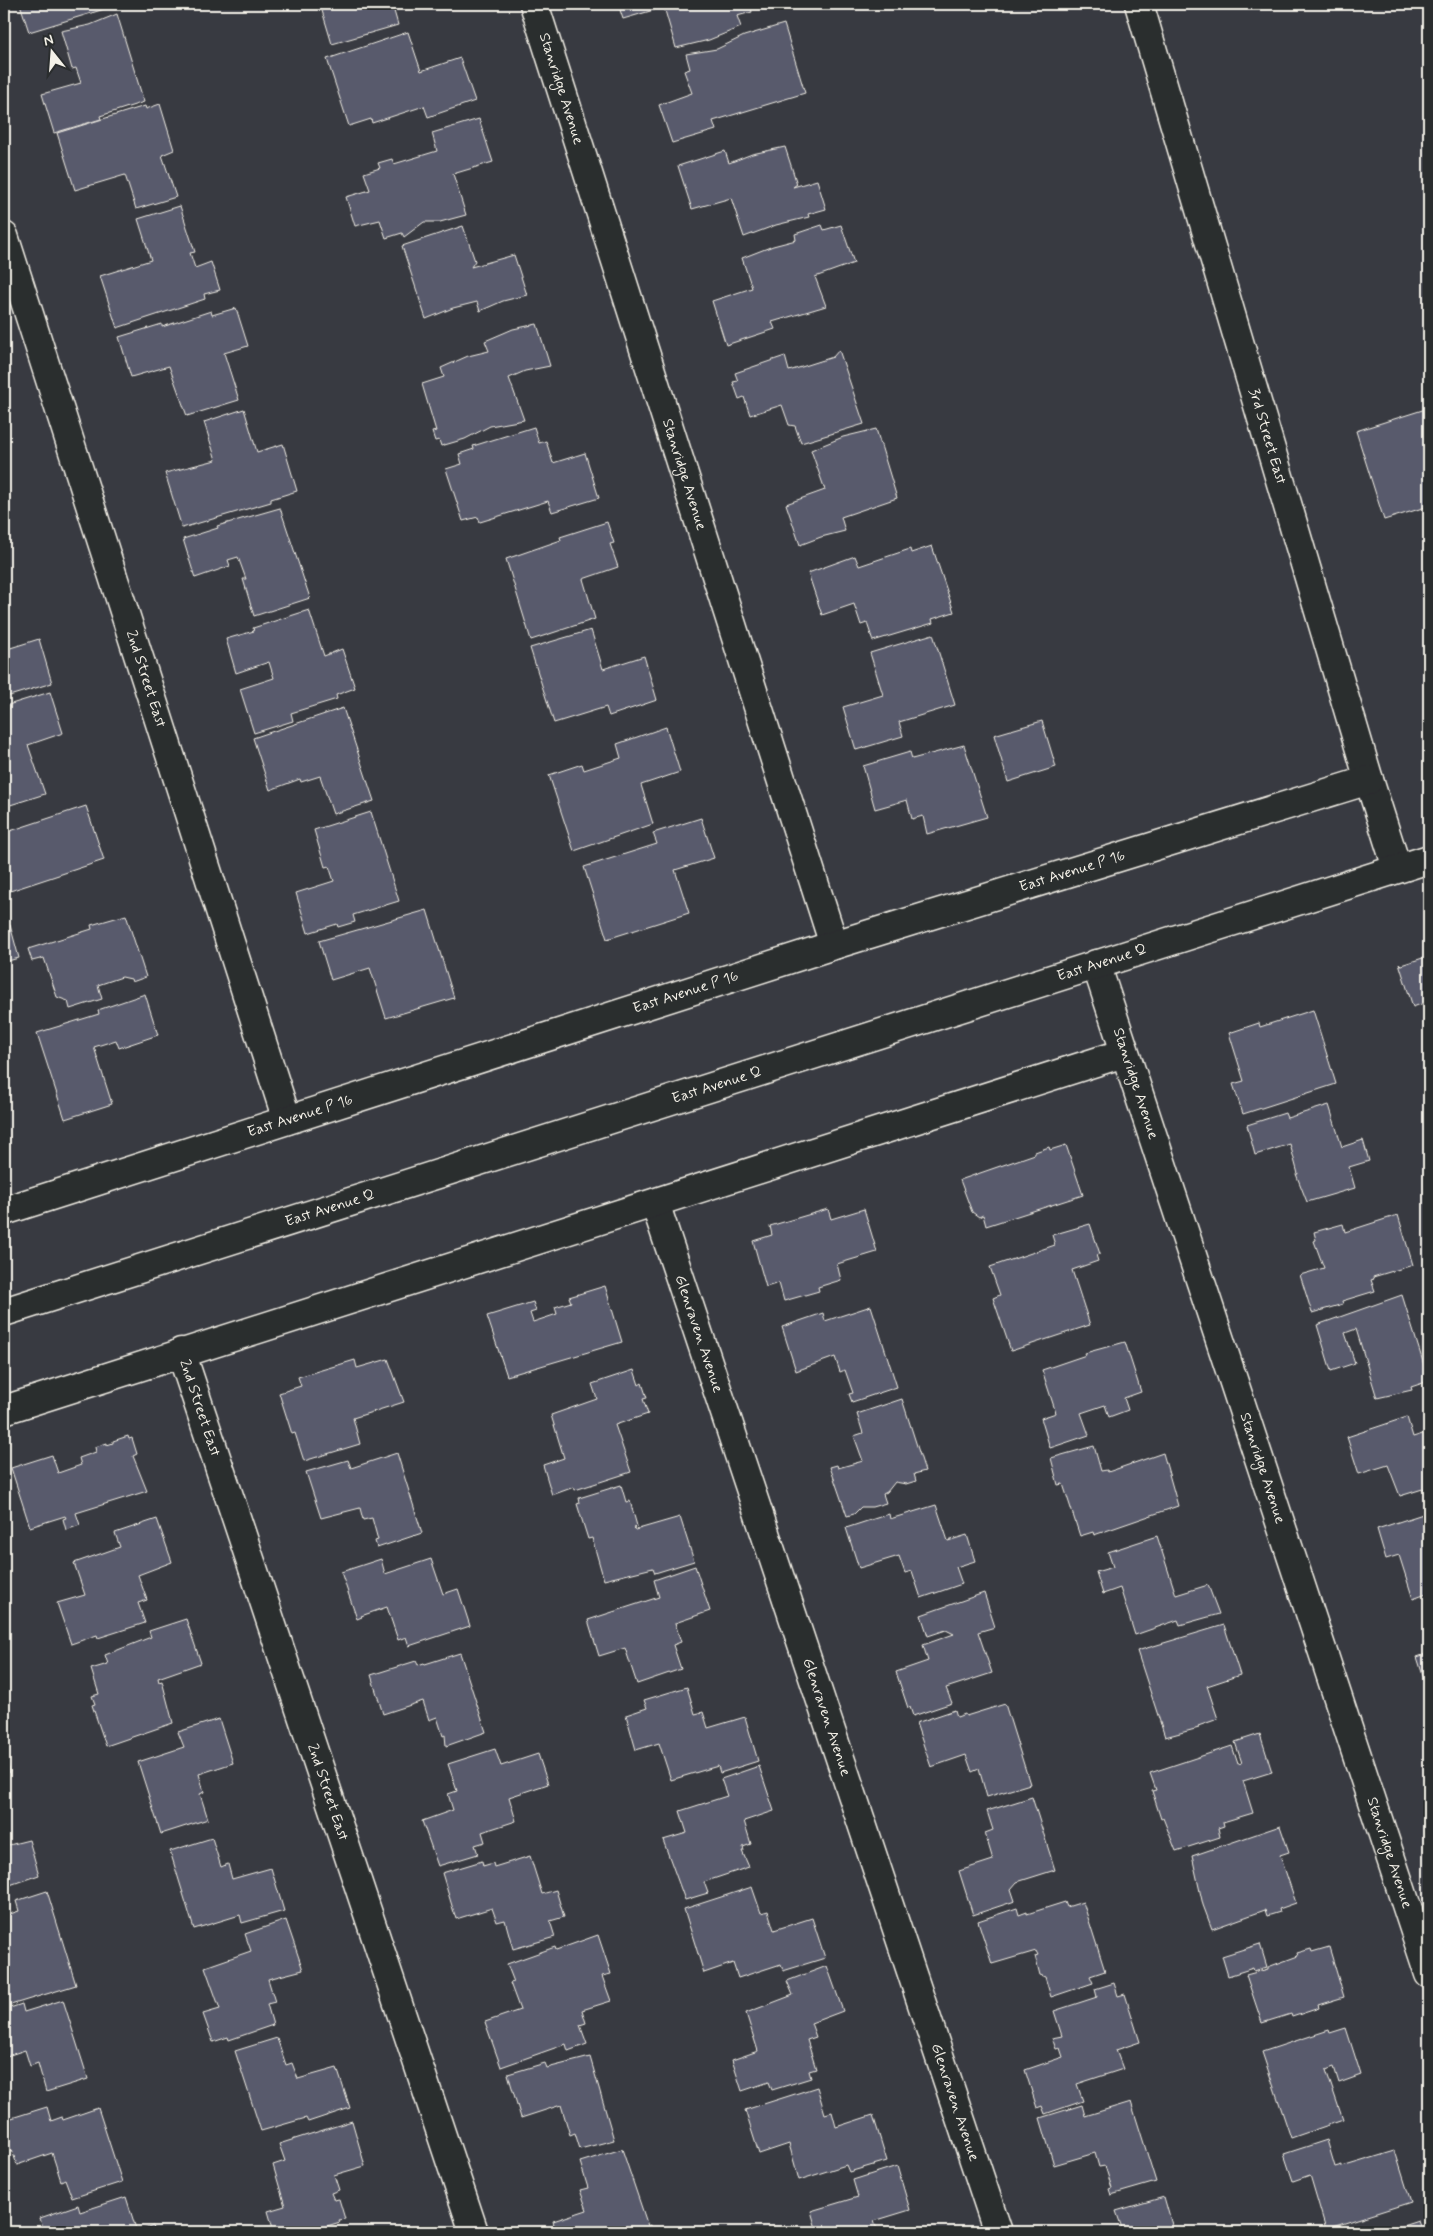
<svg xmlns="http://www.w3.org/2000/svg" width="1433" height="2236" font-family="Mynerve,sans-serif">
	<rect width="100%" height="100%" fill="#383a41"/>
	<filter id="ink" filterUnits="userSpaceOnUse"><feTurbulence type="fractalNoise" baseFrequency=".02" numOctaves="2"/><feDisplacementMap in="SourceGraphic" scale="10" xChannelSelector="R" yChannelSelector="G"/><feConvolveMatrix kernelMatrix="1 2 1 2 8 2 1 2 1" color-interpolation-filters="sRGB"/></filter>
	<g filter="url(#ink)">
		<g fill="#585a6c" stroke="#f4f1e8">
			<polygon points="20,4 121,4 29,32"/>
			<polygon points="320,4 392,4 398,25 332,44"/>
			<polygon points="618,4 750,4 752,12 737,16 741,27 709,40 676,48 664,7 623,19"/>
			<polygon points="117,14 144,102 100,116 101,119 54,133 42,94 81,83 76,68 72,69 61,31 90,25"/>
			<polygon points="784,24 805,93 713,121 716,130 672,143 659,105 692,93 684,71 690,69 686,54 717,49 744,36"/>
			<polygon points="408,32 421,71 460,58 475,101 428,117 424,106 372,123 371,119 349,126 327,59"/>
			<polygon points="160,104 174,150 162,155 176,197 136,209 125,175 75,190 57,133 145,106 146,109"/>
			<polygon points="479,119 493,162 453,174 466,215 440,222 424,222 404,237 402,233 386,238 380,220 355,226 346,197 370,190 364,173 380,168 378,163 392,159 394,164 437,151 432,133"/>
			<polygon points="785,147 797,184 793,187 817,180 826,209 808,214 809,217 776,225 744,237 731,198 692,209 678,166 725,151 729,163 752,154"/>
			<polygon points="180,206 195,252 190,253 195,268 211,262 220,290 204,294 205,299 117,328 100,276 151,260 138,219"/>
			<polygon points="822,225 824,230 841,225 854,263 815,277 826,306 772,322 775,329 726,345 712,301 752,288 742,258 773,246 796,240 795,234"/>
			<polygon points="463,226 475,261 471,267 514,255 527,295 503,301 480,311 477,302 453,308 426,319 402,246"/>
			<polygon points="236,308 248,346 224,353 239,400 187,416 169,366 131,377 119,337 162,324 162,327 211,311 212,315"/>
			<polygon points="537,324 550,366 525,371 509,378 524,420 490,426 465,439 441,446 439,440 435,441 432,432 436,431 422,384 444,377 441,368 468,356 489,351 485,341 513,329"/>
			<polygon points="839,350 864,424 801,443 795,426 789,425 782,405 750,415 744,397 739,399 733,382 738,381 735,373 785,356 789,371 833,357"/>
			<polygon points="1429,408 1429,506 1384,520 1356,431"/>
			<polygon points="244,409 257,452 283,444 297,491 271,499 271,502 182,528 165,473 216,460 204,422"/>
			<polygon points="534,427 539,443 546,441 553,463 585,453 599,498 552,512 548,501 480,522 478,517 463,521 446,469 462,464 459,454 474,449 473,446"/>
			<polygon points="876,429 897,498 841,517 845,531 821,537 800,545 786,504 825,490 811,450 843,437"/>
			<polygon points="280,508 310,598 254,616 243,579 246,579 238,557 228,560 230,566 195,578 183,539 218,528 217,526"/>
			<polygon points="607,522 614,543 610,544 618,567 583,579 595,619 531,640 506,559 561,540 560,537"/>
			<polygon points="932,546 954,612 932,619 933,623 873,641 867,623 861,625 854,604 822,615 808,573 855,556 859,566 910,549 911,553"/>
			<polygon points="309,610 324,656 342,649 355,688 336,695 337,699 291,713 293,721 254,733 240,689 274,678 269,662 236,673 226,639 254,631 253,628"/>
			<polygon points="591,630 603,669 644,656 657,700 609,716 606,707 554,723 530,648"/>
			<polygon points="933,634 955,705 899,722 903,736 856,750 843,707 883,695 870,653"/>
			<polygon points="39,639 52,683 6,697 4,694 4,650"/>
			<polygon points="50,692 63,733 28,745 45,794 4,807 4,711 9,709 8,705"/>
			<polygon points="343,708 374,801 333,814 320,776 301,782 300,779 270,790 253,738"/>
			<polygon points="1042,721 1056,767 1008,782 994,735"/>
			<polygon points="666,727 680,772 641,785 653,824 574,851 549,775 582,764 584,770 621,758 617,744"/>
			<polygon points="964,745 987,817 927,834 923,816 912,819 907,800 875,809 863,766 910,752 912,759"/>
			<polygon points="86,806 104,860 4,893 4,833"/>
			<polygon points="371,812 399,901 353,915 355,922 338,927 337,924 308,933 296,893 334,881 329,866 325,867 314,830"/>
			<polygon points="701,818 714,858 675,870 689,913 607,939 584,867 657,844 653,833"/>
			<polygon points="427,910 454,998 386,1018 370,968 331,980 319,941"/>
			<polygon points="126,915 146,977 132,982 131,979 122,977 98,985 102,999 70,1009 68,1001 57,997 44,958 32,961 28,949 92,929 91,925"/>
			<polygon points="10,925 19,958 4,962 4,926"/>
			<polygon points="1429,956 1429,1001 1413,1007 1399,963 1401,965"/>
			<polygon points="145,994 158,1035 119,1048 116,1040 94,1047 112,1104 65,1119 37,1033 99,1014 98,1010"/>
			<polygon points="1313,1010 1336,1084 1243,1114 1233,1084 1244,1081 1229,1033 1259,1023 1260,1027"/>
			<polygon points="1329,1105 1342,1147 1363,1140 1369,1161 1349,1167 1355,1188 1307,1202 1296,1174 1298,1174 1290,1144 1255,1155 1247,1125 1285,1113 1287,1118"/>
			<polygon points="1066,1145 1083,1195 986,1226 983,1215 979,1217 972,1212 960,1180 1035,1154 1035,1152 1049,1147 1050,1150"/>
			<polygon points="828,1209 831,1219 864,1209 877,1252 837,1264 841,1280 818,1287 819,1291 784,1301 779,1283 766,1287 753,1241 772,1235 770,1226"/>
			<polygon points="1398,1215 1413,1265 1373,1277 1374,1279 1371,1280 1375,1291 1342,1301 1343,1304 1312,1313 1300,1275 1324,1268 1314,1241 1316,1240 1314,1232 1343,1224 1345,1232"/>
			<polygon points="1090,1224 1100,1254 1096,1255 1098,1261 1072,1270 1090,1325 1011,1351 993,1298 1000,1295 990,1267 1055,1245 1052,1235"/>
			<polygon points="605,1286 622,1342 507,1376 487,1316 533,1302 536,1311 530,1313 533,1322 557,1314 555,1307 571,1302 569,1297"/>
			<polygon points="1402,1295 1429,1381 1411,1387 1412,1390 1377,1398 1356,1329 1345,1333 1355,1363 1331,1371 1317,1325"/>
			<polygon points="871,1306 897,1387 852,1402 849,1394 853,1393 845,1370 840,1372 835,1357 796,1371 782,1327 823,1313 825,1321"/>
			<polygon points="1125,1342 1141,1392 1124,1398 1128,1410 1109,1417 1105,1405 1081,1413 1089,1435 1050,1448 1041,1418 1056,1413 1042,1370 1086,1355 1085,1353"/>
			<polygon points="388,1359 404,1402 353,1418 360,1444 304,1461 295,1433 292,1434 279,1393 301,1386 298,1377 355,1360 357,1368"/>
			<polygon points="634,1370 639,1385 642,1383 647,1398 643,1399 648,1414 615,1425 631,1472 575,1490 574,1487 552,1495 543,1465 564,1458 551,1415 597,1399 592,1384"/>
			<polygon points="902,1399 925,1471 914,1474 916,1481 906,1484 895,1482 887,1492 883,1494 886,1503 872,1507 861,1507 854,1514 847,1516 830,1467 837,1465 838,1468 863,1461 854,1436 863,1433 857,1414"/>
			<polygon points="1407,1417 1413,1437 1429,1432 1429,1487 1400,1496 1388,1465 1359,1474 1347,1437"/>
			<polygon points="128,1436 129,1439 132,1438 137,1454 133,1456 147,1491 76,1513 80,1525 66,1530 63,1519 66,1518 65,1516 30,1527 11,1468 52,1455 58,1473 81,1465 79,1458 96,1452 95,1447 107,1443 107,1445 113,1443 113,1441"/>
			<polygon points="1094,1446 1101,1471 1107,1470 1108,1472 1163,1453 1178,1506 1094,1535 1093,1532 1080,1536 1063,1484 1058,1485 1051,1458"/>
			<polygon points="397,1453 422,1533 377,1548 375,1541 378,1540 372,1518 363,1520 360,1508 321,1518 306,1472 348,1460 351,1468"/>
			<polygon points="621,1485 626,1502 630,1501 637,1526 634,1527 635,1530 680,1517 694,1561 655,1573 653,1568 604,1580 592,1538 588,1539 577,1504 580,1503 579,1498"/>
			<polygon points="936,1505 948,1541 967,1535 975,1561 956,1567 962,1584 921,1598 912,1571 905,1573 899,1556 859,1568 846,1528 889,1514 890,1519"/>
			<polygon points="1429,1512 1429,1593 1413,1599 1399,1555 1386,1559 1377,1529"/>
			<polygon points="157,1519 172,1562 138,1575 147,1600 138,1603 145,1623 98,1638 97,1635 71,1644 57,1603 85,1595 74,1563 120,1547 115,1533"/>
			<polygon points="1157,1536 1176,1595 1208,1585 1219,1614 1180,1625 1178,1620 1135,1635 1120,1588 1103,1594 1096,1572 1113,1567 1108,1552"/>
			<polygon points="381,1559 385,1574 431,1559 443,1594 458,1589 470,1626 409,1646 406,1637 398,1640 387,1607 361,1616 362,1617 357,1619 341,1572"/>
			<polygon points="695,1566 710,1611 675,1623 681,1642 673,1645 681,1669 637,1684 625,1648 599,1656 588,1620 659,1597 654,1580"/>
			<polygon points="984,1593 995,1627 978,1632 992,1673 946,1688 952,1703 913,1716 910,1707 908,1708 896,1672 928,1661 923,1645 954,1634 946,1630 928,1636 921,1615"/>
			<polygon points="186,1619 201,1663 158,1678 159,1682 162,1681 173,1723 106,1746 92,1705 95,1704 92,1696 99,1694 91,1669 108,1664 105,1655 151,1637 149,1631"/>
			<polygon points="1224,1625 1240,1675 1207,1686 1218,1719 1198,1726 1199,1728 1165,1737 1137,1651"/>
			<polygon points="460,1653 486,1732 446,1746 445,1735 443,1736 437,1717 429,1720 423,1701 383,1714 371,1675 416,1661 418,1665 424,1663 425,1664"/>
			<polygon points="1429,1653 1429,1694 1417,1657"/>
			<polygon points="687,1687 695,1714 703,1712 708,1728 745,1717 758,1761 720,1773 718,1766 671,1780 659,1743 636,1750 626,1715 647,1708 644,1700"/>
			<polygon points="1005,1704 1030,1784 987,1797 979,1769 972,1772 966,1755 931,1767 916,1723 955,1710 957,1717 965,1714 966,1716"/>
			<polygon points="219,1719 233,1763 199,1774 204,1792 200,1794 208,1819 161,1834 138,1762 184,1747 178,1732"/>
			<polygon points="1260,1734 1272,1772 1243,1781 1253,1813 1223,1822 1224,1826 1218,1828 1220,1837 1176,1851 1163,1818 1161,1819 1152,1791 1156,1790 1150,1773 1232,1746 1238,1764 1242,1763 1235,1742"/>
			<polygon points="495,1749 501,1766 538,1754 548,1784 509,1797 516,1821 482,1832 485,1842 475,1845 478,1854 438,1866 422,1821 453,1810 448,1794 457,1791 448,1764"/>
			<polygon points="4,1753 10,1772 4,1774"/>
			<polygon points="759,1766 774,1811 744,1821 751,1844 743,1847 744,1851 742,1851 749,1867 704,1882 708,1893 685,1900 663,1840 687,1833 680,1811 727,1796 721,1779"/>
			<polygon points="1032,1797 1055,1870 1017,1882 1011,1889 1015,1901 973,1915 959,1871 993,1860 985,1833 993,1830 987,1811"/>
			<polygon points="1280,1826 1289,1852 1280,1855 1296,1903 1279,1909 1280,1912 1267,1916 1265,1910 1212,1929 1203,1905 1192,1856"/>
			<polygon points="4,1828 9,1845 29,1840 39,1875 4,1887"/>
			<polygon points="212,1838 221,1867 228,1864 232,1879 271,1868 284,1911 242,1923 240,1915 194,1929 170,1851"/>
			<polygon points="530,1856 542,1894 556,1890 564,1917 550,1921 555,1937 513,1949 505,1920 497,1922 492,1908 456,1919 442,1873 482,1861 483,1866 493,1863 494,1867"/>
			<polygon points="752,1887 761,1913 768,1911 774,1930 812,1918 825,1958 783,1971 781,1964 738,1978 733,1963 704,1973 684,1909"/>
			<polygon points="47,1891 76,1985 4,2007 4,1916 19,1911 16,1901"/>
			<polygon points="1065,1902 1067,1907 1083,1902 1105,1971 1090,1976 1093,1983 1051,1997 1045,1977 1040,1975 1035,1956 1038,1955 1036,1951 992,1964 978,1921 1017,1908 1019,1915 1027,1912 1027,1914"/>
			<polygon points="286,1920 303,1970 268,1979 275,2002 267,2004 273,2025 229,2040 228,2037 213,2042 203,2014 220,2009 205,1967 251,1951 245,1934"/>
			<polygon points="598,1935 611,1974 602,1976 611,2001 582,2010 586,2023 580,2025 587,2044 568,2051 566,2044 501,2067 485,2022 520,2010 510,1983 514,1982 507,1964 555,1947 556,1950"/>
			<polygon points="1260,1944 1267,1967 1254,1971 1253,1968 1228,1976 1222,1956"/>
			<polygon points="1329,1947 1344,1997 1318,2005 1319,2008 1292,2017 1291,2014 1262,2023 1246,1975 1268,1969 1268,1967 1298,1956 1297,1953 1311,1949 1312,1952"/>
			<polygon points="827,1966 843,2011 811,2023 816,2037 807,2040 816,2069 809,2071 811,2078 772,2090 769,2082 742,2091 732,2060 758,2051 746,2013 793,1995 787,1981"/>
			<polygon points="1114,1983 1118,1996 1125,1994 1140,2042 1116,2050 1123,2069 1077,2084 1083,2101 1045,2114 1042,2106 1037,2108 1025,2070 1063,2057 1060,2048 1056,2049 1052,2038 1062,2036 1054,2011 1097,1997 1095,1989"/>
			<polygon points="63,2000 88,2079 46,2092 38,2063 30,2066 25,2050 4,2057 4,2010 22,2004 24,2012"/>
			<polygon points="1346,2028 1361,2075 1339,2083 1334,2067 1326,2070 1343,2120 1291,2138 1262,2052 1329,2030 1330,2033"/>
			<polygon points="277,2038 286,2065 292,2063 298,2079 337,2068 350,2108 308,2122 306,2118 261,2131 235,2051"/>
			<polygon points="590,2057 614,2140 580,2149 575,2133 570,2135 561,2105 521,2118 508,2074 545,2063 547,2068"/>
			<polygon points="817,2087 825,2114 832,2112 836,2127 873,2115 887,2161 849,2172 846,2165 799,2180 789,2144 759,2154 745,2110"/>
			<polygon points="1131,2102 1156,2182 1111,2195 1109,2189 1112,2188 1105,2166 1099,2167 1095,2153 1054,2165 1040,2118 1082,2105 1085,2116"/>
			<polygon points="47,2107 51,2121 62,2117 63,2120 98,2108 122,2182 72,2198 65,2179 61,2181 52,2153 17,2165 12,2150 8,2151 4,2139 4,2137 9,2135 5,2120"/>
			<polygon points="352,2121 365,2166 334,2175 339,2190 331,2193 334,2200 339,2199 345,2219 339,2220 340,2222 308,2232 274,2232 268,2211 285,2206 273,2165 285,2161 279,2144"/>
			<polygon points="1327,2140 1335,2167 1342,2165 1342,2167 1395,2151 1411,2202 1326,2229 1310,2175 1293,2181 1284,2154"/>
			<polygon points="622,2149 648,2226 650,2225 652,2232 556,2232 553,2221 587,2210 580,2190 588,2188 580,2162"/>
			<polygon points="897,2166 910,2210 874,2221 878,2232 817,2232 811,2211 858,2197 853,2180"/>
			<polygon points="126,2197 137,2232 153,2226 155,2232 44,2232 40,2218 78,2205 80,2212"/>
			<polygon points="1164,2197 1174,2232 1119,2232 1123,2231 1116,2211"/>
			<polygon points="1418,2221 1422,2232 1384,2232"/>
		</g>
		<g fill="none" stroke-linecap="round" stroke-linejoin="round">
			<g stroke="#f4f1e8" stroke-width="31">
				<g id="minor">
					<path id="s1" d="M534 4 834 945"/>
					<path id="s2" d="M1139 4 1369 780 1397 868"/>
					<path id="s3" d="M4 236 287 1120"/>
					<path id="s4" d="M1096 964 1429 1974"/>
					<path id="s5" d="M655 1203 998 2232"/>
					<path id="s6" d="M4 1211 834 945 1369 780"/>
					<path id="s7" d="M181 1352 474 2232"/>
					<polyline points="4,1410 1124,1053"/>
				</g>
			</g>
			<g stroke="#f4f1e8" stroke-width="31">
				<g id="tertiary">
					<path id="s8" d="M4 1312 1429 859"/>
				</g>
			</g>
			<use href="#minor" stroke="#2a2d2e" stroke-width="28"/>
			<use href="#tertiary" stroke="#2a2d2e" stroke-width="28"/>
		</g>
	</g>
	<g text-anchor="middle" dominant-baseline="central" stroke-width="4" stroke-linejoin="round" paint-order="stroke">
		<g font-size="15" fill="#f4f1e8" stroke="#2a2d2e">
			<text stroke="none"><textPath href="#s1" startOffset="89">Stanridge Avenue</textPath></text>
			<text stroke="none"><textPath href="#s2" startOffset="451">3rd Street East</textPath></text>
			<text stroke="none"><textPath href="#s1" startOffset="494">Stanridge Avenue</textPath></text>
			<text stroke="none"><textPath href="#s3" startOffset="465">2nd Street East</textPath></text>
			<text stroke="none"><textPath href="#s6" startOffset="1121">East Avenue P 16</textPath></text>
			<text stroke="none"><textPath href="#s8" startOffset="1152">East Avenue Q</textPath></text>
			<text stroke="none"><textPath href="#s6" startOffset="716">East Avenue P 16</textPath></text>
			<text stroke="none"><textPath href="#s4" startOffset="126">Stanridge Avenue</textPath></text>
			<text stroke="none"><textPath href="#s8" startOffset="748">East Avenue Q</textPath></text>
			<text stroke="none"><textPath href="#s6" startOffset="311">East Avenue P 16</textPath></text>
			<text stroke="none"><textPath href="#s8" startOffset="342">East Avenue Q</textPath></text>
			<text stroke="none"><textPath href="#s5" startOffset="138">Glenraven Avenue</textPath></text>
			<text stroke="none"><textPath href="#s7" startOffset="59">2nd Street East</textPath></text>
			<text stroke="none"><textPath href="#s4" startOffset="531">Stanridge Avenue</textPath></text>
			<text stroke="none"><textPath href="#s5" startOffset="542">Glenraven Avenue</textPath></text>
			<text stroke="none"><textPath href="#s7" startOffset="464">2nd Street East</textPath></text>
			<text stroke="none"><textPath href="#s4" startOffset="936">Stanridge Avenue</textPath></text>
			<text stroke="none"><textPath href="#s5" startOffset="948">Glenraven Avenue</textPath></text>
		</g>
	</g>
	<rect width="1433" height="2236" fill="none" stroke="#2a2d2e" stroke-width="20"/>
	<rect x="10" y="10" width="1413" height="2216" fill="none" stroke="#f4f1e8" stroke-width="2" filter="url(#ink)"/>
	<g transform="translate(52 52) rotate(343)" stroke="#2a2d2e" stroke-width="4" paint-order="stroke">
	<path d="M0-4L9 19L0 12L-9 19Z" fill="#f4f1e8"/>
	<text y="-8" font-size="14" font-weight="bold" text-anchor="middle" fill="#f4f1e8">N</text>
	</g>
</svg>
